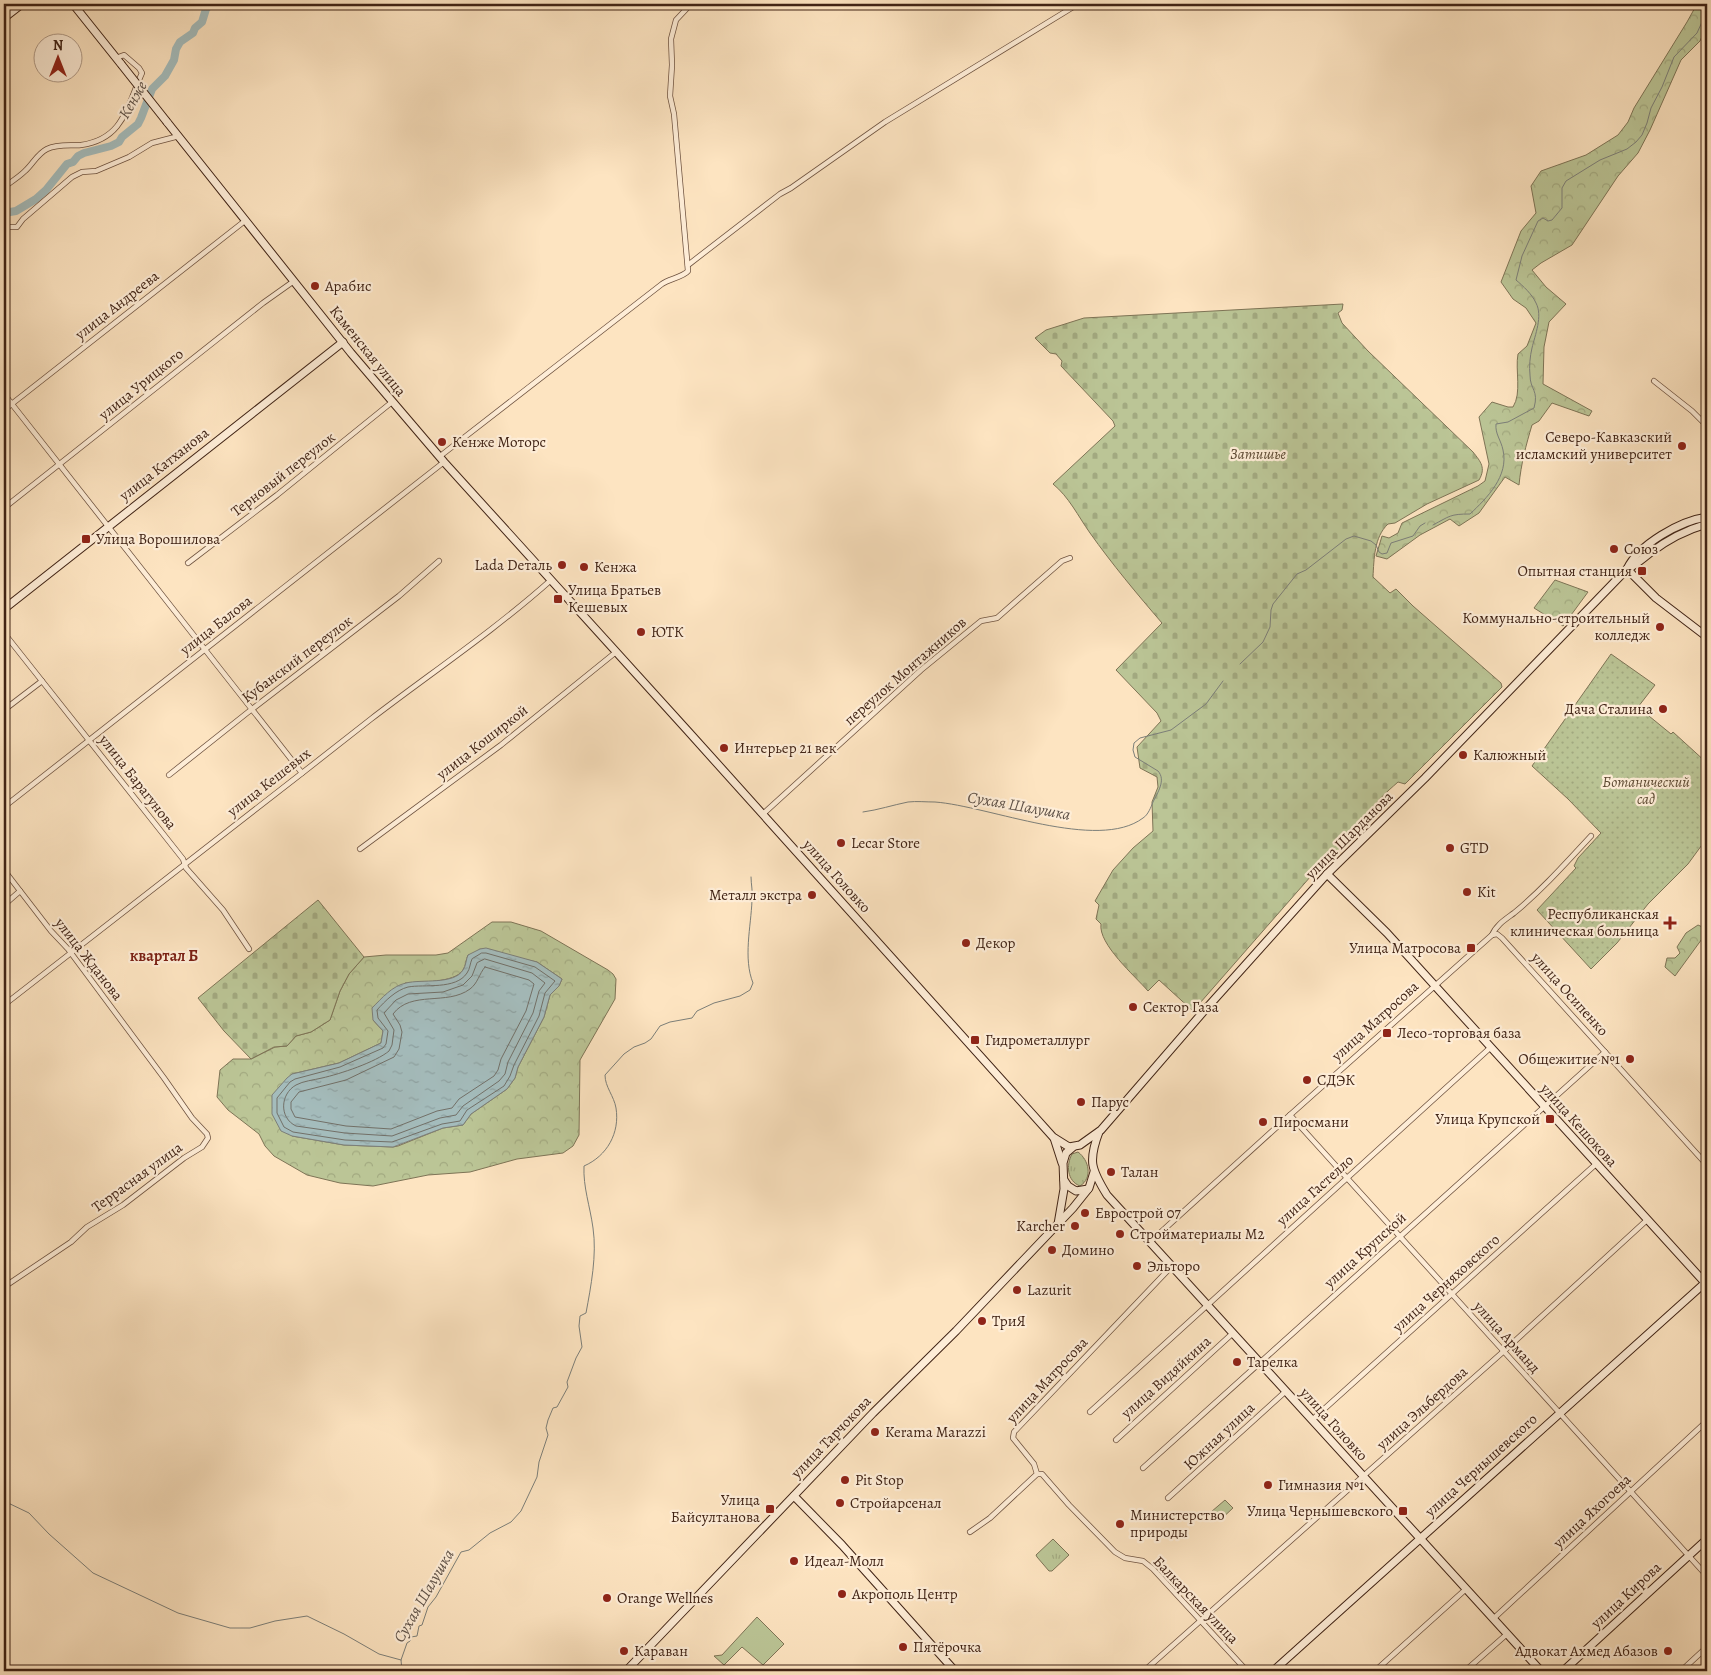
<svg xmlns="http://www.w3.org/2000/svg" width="1711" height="1675" font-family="Alegreya,serif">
	<defs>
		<pattern id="grass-tufts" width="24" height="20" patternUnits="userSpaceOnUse" patternTransform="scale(1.25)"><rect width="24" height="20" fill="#bbc596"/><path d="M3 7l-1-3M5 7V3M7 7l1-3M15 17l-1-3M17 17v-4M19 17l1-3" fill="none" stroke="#a2a980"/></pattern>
		<pattern id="forest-crowns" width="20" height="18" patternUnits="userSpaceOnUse" patternTransform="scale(1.25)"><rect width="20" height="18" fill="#bbc596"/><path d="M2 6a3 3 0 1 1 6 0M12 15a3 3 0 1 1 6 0" fill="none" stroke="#a2a980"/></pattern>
		<pattern id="cemetery-stones" width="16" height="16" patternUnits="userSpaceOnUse" patternTransform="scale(1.25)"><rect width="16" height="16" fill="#bbc596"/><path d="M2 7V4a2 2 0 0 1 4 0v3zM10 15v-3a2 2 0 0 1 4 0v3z" fill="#a2a980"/></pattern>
		<pattern id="garden-dots" width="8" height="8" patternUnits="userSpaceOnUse" patternTransform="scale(1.25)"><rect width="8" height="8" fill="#bbc596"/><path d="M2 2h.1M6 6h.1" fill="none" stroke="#a2a980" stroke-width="1.8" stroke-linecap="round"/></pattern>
		<pattern id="water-ripples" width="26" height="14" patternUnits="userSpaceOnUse" patternTransform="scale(1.25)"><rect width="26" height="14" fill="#a4bcbc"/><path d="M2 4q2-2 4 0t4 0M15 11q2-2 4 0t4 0" fill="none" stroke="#8ea1a1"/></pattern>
	</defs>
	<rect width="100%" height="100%" fill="#fde4c1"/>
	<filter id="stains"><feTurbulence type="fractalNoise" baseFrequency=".004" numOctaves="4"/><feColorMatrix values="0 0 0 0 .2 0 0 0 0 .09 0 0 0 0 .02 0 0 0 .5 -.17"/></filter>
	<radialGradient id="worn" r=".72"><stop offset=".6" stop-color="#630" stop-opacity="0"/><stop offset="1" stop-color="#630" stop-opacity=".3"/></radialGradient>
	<g fill="url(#grass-tufts)" stroke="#7e7456">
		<path d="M1078 1152C1089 1160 1093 1178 1080 1186 1067 1181 1066 1165 1072 1154Z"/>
		<polygon points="1053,1539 1069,1555 1052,1571 1049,1571 1037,1557 1036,1555"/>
	</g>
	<g fill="url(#forest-crowns)" stroke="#7e7456" fill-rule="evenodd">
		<path d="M1697 4H1707V25L1700 41 1681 60 1650 130 1638 153 1618 176 1572 245 1541 263 1532 270 1546 287 1566 304 1549 322 1544 347 1543 384 1592 411 1589 416 1552 403 1539 421 1532 425C1526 445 1521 464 1519 485L1505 477 1479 513 1459 526 1450 519 1420 535 1387 559 1376 556 1382 536 1389 538 1398 533 1402 523 1478 486 1485 481 1489 464 1479 417 1492 402 1508 407H1513C1522 393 1515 370 1518 354L1527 346 1536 323 1526 308 1513 299 1501 282 1521 231 1536 213 1531 186 1541 171 1586 155 1618 135 1628 122 1634 108 1687 22Z"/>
		<polygon points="1555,580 1588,592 1563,626 1534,608"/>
		<path d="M492 922H511L541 931 608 970 613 974 616 979 615 999 580 1060 579 1135 573 1146 563 1153 517 1159 470 1172 428 1175 373 1186 340 1183 307 1175 274 1156 265 1146 259 1134 228 1110 217 1097 220 1070 233 1059H251L275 1047 287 1046 296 1036 311 1032 330 1020 340 991 349 974 364 957 386 955H436L448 953ZM468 955 523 959 537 962 562 979 559 986 550 995 544 1017 518 1067 515 1078 507 1089 471 1114 463 1125 443 1128 398 1146 393 1147 344 1145 292 1136V1074L339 1063 381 1043 383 1031 373 1020 405 983C419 982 455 983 463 970 466 966 466 959 468 955Z"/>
		<polygon points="1698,925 1707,929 1707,932 1675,976 1665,967 1667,958 1675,958 1680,953 1677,947 1686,933"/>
	</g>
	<g fill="url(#cemetery-stones)" stroke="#7e7456">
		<path d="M1343 304 1342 310 1338 313 1342 323 1368 351 1473 452C1481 462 1486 468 1479 480L1427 504 1395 523 1388 524C1374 537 1374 559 1373 577L1390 593 1396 589 1413 606 1501 683 1502 687 1405 784 1398 782C1387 792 1371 804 1369 819L1322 870 1318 868 1193 1011 1159 980 1148 991C1135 976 1098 944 1101 924L1096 919 1099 905 1095 901 1113 870 1133 848 1153 831 1152 802 1158 787 1157 777 1140 768 1137 747 1161 721 1157 713 1116 670 1162 623C1137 594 1112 564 1090 533 1078 516 1069 497 1053 484L1115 426 1113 421 1061 366 1062 361 1056 354 1050 353 1035 338 1046 330 1084 318Z"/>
		<polygon points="318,900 364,957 349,974 340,991 330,1020 311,1032 296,1036 287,1046 274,1047 251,1059 224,1031 198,998"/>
	</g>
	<polygon fill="url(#garden-dots)" stroke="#7e7456" points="1611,654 1655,685 1638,707 1671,734 1673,732 1707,763 1707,838 1688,864 1648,904 1617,943 1591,969 1537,910 1576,868 1574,866 1578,858 1601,833 1568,799 1532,766"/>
	<g fill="#bbc596" stroke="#7e7456">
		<polygon points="1225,1500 1233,1508 1219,1521 1211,1512"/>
		<polygon points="757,1617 784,1644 763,1665 742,1647 724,1665 714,1656 722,1655"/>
	</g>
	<path fill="url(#water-ripples)" stroke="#7c7f79" d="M486 948 537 962 562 979 559 986 550 995 544 1017 518 1067 515 1078 507 1089 471 1114 463 1125 443 1128 393 1147 344 1145 292 1136 281 1131 272 1114V1095L287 1078 292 1074 339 1063 381 1043 383 1031 373 1020 372 1008C382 998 392 986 406 983 421 979 454 985 463 970 466 966 466 959 468 955L480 949Z"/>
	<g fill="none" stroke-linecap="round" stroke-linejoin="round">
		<g stroke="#727068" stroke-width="1">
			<path d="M482 953H486L535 967 555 981 545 993 539 1016 514 1065 510 1076 504 1086 467 1110 460 1121 442 1124 392 1142 345 1140 293 1132 284 1127 277 1113V1098L290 1082 295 1079 340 1067 383 1048 386 1044 388 1031 378 1018 377 1010C385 1001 396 990 408 987 424 984 456 990 467 973 470 969 470 963 472 959Z"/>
			<path d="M485 959 532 973 545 983 539 991 533 1013 508 1062 505 1074 499 1081 463 1106 456 1115 440 1118 392 1136 345 1133 296 1126C279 1118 280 1094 296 1085 303 1081 314 1080 322 1078 340 1074 376 1062 389 1051L392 1045 394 1030 384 1013 396 1000 408 994 443 992 463 985 472 976 477 963Z"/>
			<path d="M485 967 529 980 534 984 526 1011 501 1059 498 1070 494 1076 459 1099 452 1108 437 1111 391 1129 346 1126 295 1117 291 1109V1102L299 1092 346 1080 394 1057 399 1049 402 1032 400 1025 393 1014C411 990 447 1006 470 989 478 983 479 974 485 967Z"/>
		</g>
		<g stroke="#7c7f79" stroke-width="1">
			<path d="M1433 525C1450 516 1450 514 1470 514 1487 498 1509 476 1503 450 1501 440 1495 434 1496 424L1508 422 1534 408C1539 390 1530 390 1530 375 1529 367 1530 356 1532 348 1535 335 1543 316 1536 303 1532 294 1523 286 1516 280L1522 256 1538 221 1543 218 1548 221 1552 220 1562 208V188L1566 181 1600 160 1627 149 1636 142 1642 135 1647 123 1651 108 1662 87 1674 57 1697 33 1702 22V14L1705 4"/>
			<polyline points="1240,664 1263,642 1270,627 1271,610 1273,604 1297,574 1306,570 1346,539 1354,536 1371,541 1376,545 1379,552 1382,554 1387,553 1391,543 1413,536 1420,526 1425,523"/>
			<path d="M863 812C878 810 893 805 908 802 916 801 926 802 935 802 989 806 1098 852 1143 818 1148 815 1151 807 1153 802 1158 792 1166 780 1158 771L1135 757 1133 750 1134 743 1140 738 1171 730 1206 704 1223 681"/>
			<polyline points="4,1501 29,1513 49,1534 93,1573 178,1613 230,1628 250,1628 275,1621 307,1616 344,1634 379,1654 401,1660"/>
			<path d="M402 1671 401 1660 407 1643 410 1641 411 1637 417 1636 419 1626 422 1625 428 1607 436 1597 461 1552 469 1550 490 1533 511 1522 521 1511 537 1477 539 1462 548 1435 546 1428 548 1420 553 1408 557 1407 568 1387 567 1382 576 1358 582 1347 579 1326 580 1316 586 1313C591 1286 597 1255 593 1228 590 1206 583 1187 584 1166 607 1156 620 1133 616 1108 614 1096 605 1087 605 1075L624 1054 634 1047 645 1043 651 1039 660 1026 670 1022 692 1018 697 1011 714 1003 740 996 750 990 753 983C743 958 751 927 752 900 753 892 751 884 751 877"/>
		</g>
		<polyline stroke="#a4bcbc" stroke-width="8" points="4,213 16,211 36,199 46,190 67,164 73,162 78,156 84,153 111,146 119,142 122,137 138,124 141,118 152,89 165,76 174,60 176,49 180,42 193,33 195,28 202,22 206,9 211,4"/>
		<g stroke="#6f5340" stroke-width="6">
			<g id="street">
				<path d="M4 187C11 182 19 177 25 171 33 164 37 154 47 149 57 144 70 146 81 145 124 139 127 106 142 73L139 68 124 55 116 58"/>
				<polyline points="4,227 17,227 23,219 72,177 82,172 96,171 129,157 152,143 179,136"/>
				<polyline points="688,265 780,194 791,188 885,122 1078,4"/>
				<polyline points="1654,381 1692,411 1707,426"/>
				<polyline points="4,394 302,773"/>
				<polyline points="4,410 246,220"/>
				<path d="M439 457 662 284C669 279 683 277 688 271L674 114 670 96 672 65 671 39 676 20 691 4"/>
				<polyline points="4,508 263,303 294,281"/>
				<polyline points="188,563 277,495 392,402"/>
				<polyline points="4,633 183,859 186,868 223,910 249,949"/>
				<polyline points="4,710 42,681"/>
				<polyline points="169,775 247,713 399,596 439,561"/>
				<polyline points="4,807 444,462"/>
				<polyline points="763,814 921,670 981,621 997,618 1062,561 1070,558"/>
				<polyline points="360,849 501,745 616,652"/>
				<polyline points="4,870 51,931 68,949 164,1078 192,1118 207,1134 208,1138 202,1147 184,1158 123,1205 87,1227 71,1242 4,1287"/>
				<polyline points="4,905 20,891"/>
				<polyline points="1492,935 1497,934 1502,938 1707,1165"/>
				<path d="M4 1005C126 910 249 815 371 719 431 673 495 630 551 580"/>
				<polyline points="1290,1115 1707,1576"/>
				<path d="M1150 1242 1290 1115 1492 935C1496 925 1506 919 1514 913 1542 890 1566 863 1591 836"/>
				<polyline points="1090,1412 1491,1047"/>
				<polyline points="1312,1420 1596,1164"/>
				<polyline points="1116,1440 1233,1333"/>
				<polyline points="1143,1468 1605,1052"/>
				<polyline points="1037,1474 1042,1474 1069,1505 1115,1552 1125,1558 1143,1561 1153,1569 1247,1671"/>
				<polyline points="1168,1498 1286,1391"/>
				<polyline points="970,1532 990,1518 1037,1474 1034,1464 1013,1438 1014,1432 1172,1266"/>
				<polyline points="1493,1619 1707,1421"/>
				<polyline points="1144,1671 1504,1351 1648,1219"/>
				<polyline points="1375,1671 1466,1589"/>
				<polyline points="1465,1671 1507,1634"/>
				<polyline points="1681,1671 1707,1647"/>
			</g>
		</g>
		<g stroke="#402315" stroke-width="9">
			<g id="secondary">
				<polyline points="73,4 121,64"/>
				<polyline points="4,18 22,4"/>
				<path d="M167 122 351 353 444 462 687 730 1053 1137 1069 1147 1080 1145 1101 1130 1204 1011 1327 874 1425 778 1627 569C1639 544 1680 521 1707 517"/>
				<polyline points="1627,569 1656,598 1707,637"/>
				<path d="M1627 569C1636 565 1642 559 1650 553 1667 540 1686 530 1707 524"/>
				<polyline points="4,609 343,342"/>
				<polyline points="1327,874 1387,933 1707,1285"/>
				<path d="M1099 1132C1088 1161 1091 1169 1107 1195L1541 1671"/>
				<polyline points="1054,1138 1062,1163"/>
				<polyline points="1064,1180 1068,1186 1076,1191 1088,1189"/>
				<polyline points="1058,1224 1064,1189 1063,1163 1066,1153 1073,1147"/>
				<polyline points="794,1496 842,1545 955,1671"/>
				<polyline points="626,1671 873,1413 956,1331 1073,1208 1089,1188 1094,1172"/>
				<polyline points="1273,1671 1707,1281"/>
				<polyline points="1563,1671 1707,1539"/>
			</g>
		</g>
		<use href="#street" stroke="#feedd7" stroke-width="4.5"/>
		<use href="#secondary" stroke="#feedd7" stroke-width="7"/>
		<g stroke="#402315" stroke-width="9" stroke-linecap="butt">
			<polyline id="secondary-bridge" points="121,64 167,122"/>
		</g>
		<use href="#secondary-bridge" stroke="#feedd7" stroke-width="7"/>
	</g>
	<g fill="#8f2418" stroke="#feedd7" stroke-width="2">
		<circle cx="315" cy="286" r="5"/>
		<circle cx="442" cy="442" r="5"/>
		<circle cx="1682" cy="446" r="5"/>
		<rect x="81" y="534" width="10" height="10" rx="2.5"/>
		<circle cx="1614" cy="549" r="5"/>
		<circle cx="562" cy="565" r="5"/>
		<circle cx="584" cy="567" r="5"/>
		<rect x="1637" y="566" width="10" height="10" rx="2.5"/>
		<rect x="553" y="594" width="10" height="10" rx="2.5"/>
		<circle cx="1660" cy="627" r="5"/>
		<circle cx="641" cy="632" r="5"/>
		<circle cx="1663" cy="709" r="5"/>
		<circle cx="724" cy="748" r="5"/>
		<circle cx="1463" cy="755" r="5"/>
		<circle cx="841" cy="843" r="5"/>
		<circle cx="1450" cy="848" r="5"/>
		<circle cx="1467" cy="892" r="5"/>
		<circle cx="812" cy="895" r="5"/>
		<path d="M1667.5 915.5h5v5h5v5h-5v5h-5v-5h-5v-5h5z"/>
		<circle cx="966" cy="943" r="5"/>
		<rect x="1466" y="943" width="10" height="10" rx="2.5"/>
		<circle cx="1133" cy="1007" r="5"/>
		<rect x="1382" y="1028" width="10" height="10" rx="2.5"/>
		<rect x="970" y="1035" width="10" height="10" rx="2.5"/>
		<circle cx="1630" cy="1059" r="5"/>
		<circle cx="1307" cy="1080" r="5"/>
		<circle cx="1081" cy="1102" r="5"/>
		<rect x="1545" y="1114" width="10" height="10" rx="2.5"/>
		<circle cx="1263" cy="1122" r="5"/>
		<circle cx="1111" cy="1172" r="5"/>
		<circle cx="1085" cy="1213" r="5"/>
		<circle cx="1075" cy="1226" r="5"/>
		<circle cx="1120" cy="1234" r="5"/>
		<circle cx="1052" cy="1250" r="5"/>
		<circle cx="1137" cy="1266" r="5"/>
		<circle cx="1017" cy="1290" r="5"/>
		<circle cx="982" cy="1321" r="5"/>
		<circle cx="1237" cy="1362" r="5"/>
		<circle cx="875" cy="1432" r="5"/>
		<circle cx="845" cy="1480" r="5"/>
		<circle cx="1268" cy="1485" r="5"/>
		<circle cx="840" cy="1503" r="5"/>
		<rect x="765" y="1504" width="10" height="10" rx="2.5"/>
		<rect x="1398" y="1506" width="10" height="10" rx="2.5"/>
		<circle cx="1120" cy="1524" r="5"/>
		<circle cx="794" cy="1561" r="5"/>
		<circle cx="842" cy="1594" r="5"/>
		<circle cx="607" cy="1598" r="5"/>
		<circle cx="903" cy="1647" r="5"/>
		<circle cx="624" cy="1651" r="5"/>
		<circle cx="1668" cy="1651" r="5"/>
	</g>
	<g text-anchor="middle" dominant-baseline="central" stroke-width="4.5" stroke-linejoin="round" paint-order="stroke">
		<g font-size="15" fill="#402315" stroke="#feedd7" text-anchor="start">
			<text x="325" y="286">Арабис</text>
			<text x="1672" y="437" text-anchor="end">Северо-Кавказский<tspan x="1672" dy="17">исламский университет</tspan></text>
			<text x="452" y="442">Кенже Моторс</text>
			<text x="96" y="539">Улица Ворошилова</text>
			<text x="1624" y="549">Союз</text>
			<text x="552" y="565" text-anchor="end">Lada Dеталь</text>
			<text x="594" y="567">Кенжа</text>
			<text x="1632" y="571" text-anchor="end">Опытная станция</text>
			<text x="568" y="590">Улица Братьев<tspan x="568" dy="17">Кешевых</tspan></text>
			<text x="1650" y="618" text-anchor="end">Коммунально-строительный<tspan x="1650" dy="17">колледж</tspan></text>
			<text x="651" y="632">ЮТК</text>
			<text x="1653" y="709" text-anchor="end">Дача Сталина</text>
			<text x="734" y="748">Интерьер 21 век</text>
			<text x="1473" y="755">Калюжный</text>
			<text x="851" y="843">Lecar Store</text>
			<text x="1460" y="848">GTD</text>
			<text x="1477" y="892">Kit</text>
			<text x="802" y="895" text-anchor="end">Металл экстра</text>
			<text x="1659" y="914" text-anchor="end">Республиканская<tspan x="1659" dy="17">клиническая больница</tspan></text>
			<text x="976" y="943">Декор</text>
			<text x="1461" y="948" text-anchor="end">Улица Матросова</text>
			<text x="1143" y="1007">Сектор Газа</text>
			<text x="1397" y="1033">Лесо-торговая база</text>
			<text x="985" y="1040">Гидрометаллург</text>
			<text x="1620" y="1059" text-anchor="end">Общежитие №1</text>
			<text x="1317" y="1080">СДЭК</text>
			<text x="1091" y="1102">Парус</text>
			<text x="1540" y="1119" text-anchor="end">Улица Крупской</text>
			<text x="1273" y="1122">Пиросмани</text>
			<text x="1121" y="1172">Талан</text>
			<text x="1095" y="1213">Еврострой 07</text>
			<text x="1065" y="1226" text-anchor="end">Kаrcher</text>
			<text x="1130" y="1234">Стройматериалы М2</text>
			<text x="1062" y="1250">Домино</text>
			<text x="1147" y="1266">Эльторо</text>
			<text x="1027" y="1290">Lazurit</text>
			<text x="992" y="1321">ТриЯ</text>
			<text x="1247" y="1362">Тарелка</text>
			<text x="885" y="1432">Kerama Marazzi</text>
			<text x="855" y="1480">Pit Stop</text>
			<text x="1278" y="1485">Гимназия №1</text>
			<text x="760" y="1500" text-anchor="end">Улица<tspan x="760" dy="17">Байсултанова</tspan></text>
			<text x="850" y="1503">Стройарсенал</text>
			<text x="1393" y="1511" text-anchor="end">Улица Чернышевского</text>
			<text x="1130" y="1515">Министерство<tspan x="1130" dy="17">природы</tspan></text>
			<text x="804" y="1561">Идеал-Молл</text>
			<text x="852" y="1594">Акрополь Центр</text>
			<text x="617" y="1598">Orange Wellnes</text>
			<text x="913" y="1647">Пятёрочка</text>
			<text x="634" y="1651">Караван</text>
			<text x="1658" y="1651" text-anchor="end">Адвокат Ахмед Абазов</text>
		</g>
		<g font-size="15" fill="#402315" stroke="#feedd7">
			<text transform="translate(117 305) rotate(-38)">улица Андреева</text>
			<text transform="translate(368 351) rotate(51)">Каменская улица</text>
			<text transform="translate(141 384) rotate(-39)">улица Урицкого</text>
			<text transform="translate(164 464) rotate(-38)">улица Катханова</text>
			<text transform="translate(283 474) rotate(-38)">Терновый переулок</text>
			<text transform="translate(216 625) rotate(-38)">улица Балова</text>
			<text transform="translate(297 659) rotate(-37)">Кубанский переулок</text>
			<text transform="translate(905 671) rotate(-41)">переулок Монтажников</text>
			<text transform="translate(482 742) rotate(-38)">улица Коширкой</text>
			<text transform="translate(138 782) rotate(52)">улица Барагунова</text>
			<text transform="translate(269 782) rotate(-38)">улица Кешевых</text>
			<text transform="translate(1349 835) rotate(-45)">улица Шарданова</text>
			<text transform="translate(837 876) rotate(48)">улица Головко</text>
			<text transform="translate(89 959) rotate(52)">улица Жданова</text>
			<text transform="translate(1570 994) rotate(48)">улица Осипенко</text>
			<text transform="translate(1375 1021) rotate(-42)">улица Матросова</text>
			<text transform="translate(1579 1125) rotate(48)">улица Кешокова</text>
			<text transform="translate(137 1177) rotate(-36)">Террасная улица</text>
			<text transform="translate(1315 1190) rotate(-42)">улица Гастелло</text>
			<text transform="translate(1365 1250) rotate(-42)">улица Крупской</text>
			<text transform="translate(1446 1283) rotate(-42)">улица Черняховского</text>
			<text transform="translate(1507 1337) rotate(48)">улица Арманд</text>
			<text transform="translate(1166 1377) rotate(-42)">улица Видяйкина</text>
			<text transform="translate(1047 1380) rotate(-47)">улица Матросова</text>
			<text transform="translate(1422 1408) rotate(-42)">улица Эльбердова</text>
			<text transform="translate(1334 1424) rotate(48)">улица Головко</text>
			<text transform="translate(1219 1436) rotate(-43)">Южная улица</text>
			<text transform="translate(831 1437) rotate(-46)">улица Тарчокова</text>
			<text transform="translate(1481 1465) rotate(-42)">улица Чернышевского</text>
			<text transform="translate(1592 1511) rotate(-43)">улица Яхогоева</text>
			<text transform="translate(1626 1595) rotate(-43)">улица Кирова</text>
			<text transform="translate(1196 1600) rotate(46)">Балкарская улица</text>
		</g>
		<g font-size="15" font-style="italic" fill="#5f4c35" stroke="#feedd7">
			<text x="1258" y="454">Затишье</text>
			<text x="1646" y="782">Ботанический<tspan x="1646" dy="17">сад</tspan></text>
		</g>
		<g font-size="16" font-style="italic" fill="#5e5147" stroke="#feedd7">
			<text transform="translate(133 100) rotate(-60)">Кенже</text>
			<text transform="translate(1019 806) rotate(10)">Сухая Шалушка</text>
			<text transform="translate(424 1596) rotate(-60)">Сухая Шалушка</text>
		</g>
		<g font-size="16" font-weight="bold" fill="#7a1f14" stroke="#feedd7">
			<text x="164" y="956">квартал Б</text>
		</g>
	</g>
	<rect width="1711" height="1675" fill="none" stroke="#fde4c1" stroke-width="20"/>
	<rect x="5" y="5" width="1701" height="1665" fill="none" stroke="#402315" stroke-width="2.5"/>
	<rect x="10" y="10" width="1691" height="1655" fill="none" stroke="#402315"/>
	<g transform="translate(58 58)"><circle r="24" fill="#feedd7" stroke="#b29c89"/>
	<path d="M0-4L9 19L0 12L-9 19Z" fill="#8f2418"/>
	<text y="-8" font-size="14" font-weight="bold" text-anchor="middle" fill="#402315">N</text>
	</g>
	<rect width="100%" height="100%" filter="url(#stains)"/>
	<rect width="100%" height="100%" fill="url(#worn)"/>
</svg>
